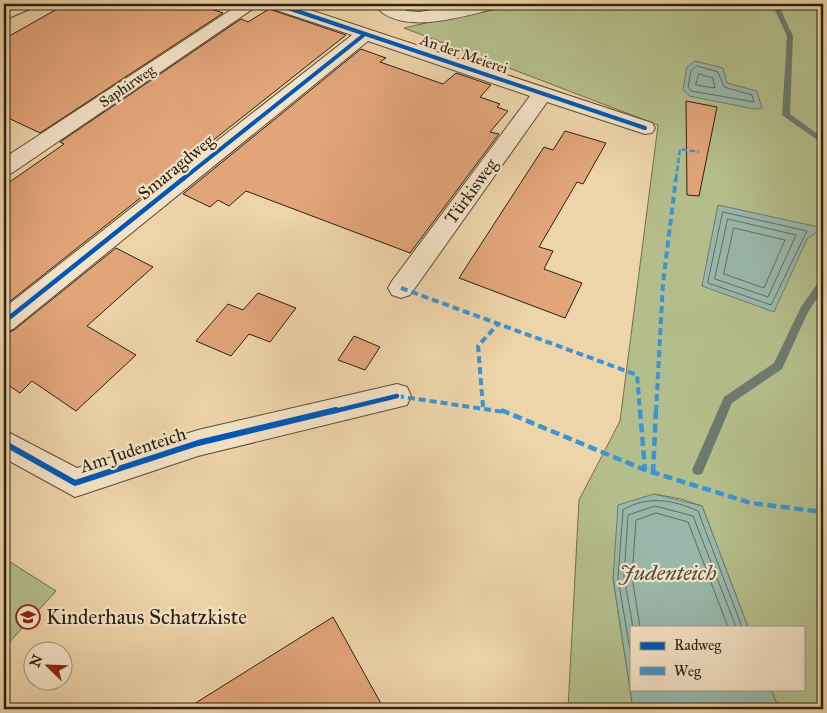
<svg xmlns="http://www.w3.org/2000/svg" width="827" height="713" font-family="'IM FELL Great Primer',serif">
	<rect width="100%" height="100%" fill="#eed4a9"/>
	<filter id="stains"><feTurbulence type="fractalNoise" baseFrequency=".004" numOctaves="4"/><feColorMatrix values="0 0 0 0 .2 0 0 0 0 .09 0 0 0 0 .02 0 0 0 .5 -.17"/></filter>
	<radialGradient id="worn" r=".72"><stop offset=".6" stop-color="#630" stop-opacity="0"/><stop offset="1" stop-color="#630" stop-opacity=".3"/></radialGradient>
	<g fill="#b4be8c" stroke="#706f50">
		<polygon points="509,4 823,4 823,709 779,709 771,689 803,689 803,627 748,627 702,506 681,499 654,494 613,578 633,709 568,709 579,500 620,421 658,125 404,28"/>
		<polygon points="4,558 56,591 4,648"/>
	</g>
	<g fill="#99b8ab" stroke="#6d7b6e">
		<polygon points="695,61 723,68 727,83 757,91 762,108 754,109 689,96 683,89 687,67"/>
		<polygon points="718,205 823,228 807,239 774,312 702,286"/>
		<polygon points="654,494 702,506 748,627 631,627 631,689 771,689 779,709 633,709 613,578 618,505"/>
	</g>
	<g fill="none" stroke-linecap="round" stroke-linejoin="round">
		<g stroke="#626c5f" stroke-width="1">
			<polygon points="697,66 718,72 724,87 752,95 754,102 691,91 688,87 691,71"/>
			<polygon points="699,74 713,78 715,88 696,85"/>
			<polygon points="723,212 807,231 771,305 708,283"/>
			<polygon points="728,219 796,235 768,297 715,279"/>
			<polygon points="734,228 785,240 764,288 724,274"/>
			<polyline points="633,627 624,577 628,515 655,506 693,516 736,627"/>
			<polyline points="640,627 632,577 636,520 656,513 688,522 728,627"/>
			<path d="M631 656 618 578 623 510C647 495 674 500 698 511L742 627"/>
		</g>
		<g fill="#6d7b6e" fill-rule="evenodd">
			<polygon points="772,4 778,4 793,36 790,114 823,138 823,144 782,115 787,36"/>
			<polygon points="823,279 823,289 808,312 782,369 732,403 702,474 698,475 694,474 692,470 724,397 774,363 801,307 820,280"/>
		</g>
	</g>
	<g fill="#e2a57a" stroke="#2c2013">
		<polygon points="66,4 196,4 223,13 40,133 4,116 4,39"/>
		<polygon points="269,9 346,35 4,306 4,186 64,144 60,142 241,19 248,22"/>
		<polygon points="361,49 386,58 380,62 443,84 456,73 491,85 480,97 500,104 497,107 508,111 490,132 499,134 410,253 246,191 229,206 218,200 210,207 183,194"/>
		<polygon points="686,101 717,107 699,196 687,195"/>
		<polygon points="565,131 606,143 583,184 577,182 539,247 553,251 544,269 582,283 565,318 459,278 544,147 553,150"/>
		<polygon points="116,248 153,267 87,326 136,355 76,411 32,381 20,393 4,382 4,334 14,330"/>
		<polygon points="258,293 296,308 270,342 249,334 231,356 196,341 228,304 243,310"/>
		<polygon points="354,336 380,347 365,370 338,360"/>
		<polygon points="333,617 384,709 186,709"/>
	</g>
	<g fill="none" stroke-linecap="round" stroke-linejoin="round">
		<g stroke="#5c4d38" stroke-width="2">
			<g id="minor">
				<polygon points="13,4 35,4 32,8 4,20 4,8"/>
				<polygon points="240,4 260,4 12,173 4,175 4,158"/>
				<polygon points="267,4 292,4 652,123 655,128 652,133 645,134 547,102 410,295 401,298 392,295 388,288 392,281 530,96 368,41 13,329 4,332 4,308 352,35 270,8"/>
				<path d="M374 4H394L407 11 419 12 470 4H500L497 8C465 16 398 38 374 4Z"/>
				<polygon points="397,384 407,387 411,396 407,405 198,456 75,497 4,458 4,430 77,468 198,430"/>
			</g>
		</g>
		<use href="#minor" fill="#f4e3c7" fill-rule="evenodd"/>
		<polyline stroke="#3c94d3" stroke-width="2.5" stroke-dasharray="5.5 2.5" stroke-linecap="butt" points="676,179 680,149 699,152"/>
		<g stroke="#3c94d3" stroke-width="4" stroke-dasharray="7 4" stroke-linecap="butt">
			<polyline points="401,288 637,375 640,412"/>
			<polyline points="397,396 504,412"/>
			<polyline points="483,407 478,346 498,324"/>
			<polyline points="656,412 663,283 676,178"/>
		</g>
		<g stroke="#3c94d3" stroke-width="4.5" stroke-dasharray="9 4.5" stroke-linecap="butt">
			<polyline points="501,410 645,470 751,503 823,512"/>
			<polyline points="640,410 645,470"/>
			<polyline points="653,473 656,410"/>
		</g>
		<g stroke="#f4e3c7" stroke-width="6">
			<g id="cycleway-far2">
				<polyline points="276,4 645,128"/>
				<polyline points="183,179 365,34"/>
			</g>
		</g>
		<g stroke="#f4e3c7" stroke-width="8">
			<g id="cycleway-far1">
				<polyline points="4,322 184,178"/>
				<polyline points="331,412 397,396"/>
			</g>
		</g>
		<g stroke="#f4e3c7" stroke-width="9">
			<polyline id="cycleway" points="4,443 75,483 198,443 336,410"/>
		</g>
		<use href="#cycleway-far2" stroke="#0057b8" stroke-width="4"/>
		<use href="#cycleway-far1" stroke="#0057b8" stroke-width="4.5"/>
		<use href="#cycleway" stroke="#0057b8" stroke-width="6"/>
	</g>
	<defs>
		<g id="school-ring" transform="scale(1.25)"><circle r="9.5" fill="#f4e3c7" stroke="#8f2418" stroke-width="1.5"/><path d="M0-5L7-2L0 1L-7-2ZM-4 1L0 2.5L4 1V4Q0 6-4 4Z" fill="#8f2418"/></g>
	</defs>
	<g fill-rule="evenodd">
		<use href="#school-ring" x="28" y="617"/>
	</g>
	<g text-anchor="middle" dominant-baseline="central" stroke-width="4.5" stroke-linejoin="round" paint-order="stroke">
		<g font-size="15" fill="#2c2013" stroke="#f4e3c7">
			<text transform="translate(464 54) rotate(19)">An der Meierei</text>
			<text transform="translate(127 86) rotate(-34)">Saphirweg</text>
		</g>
		<g font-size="18" fill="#2c2013" stroke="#f4e3c7">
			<text transform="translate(176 167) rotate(-39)">Smaragdweg</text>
			<text transform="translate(471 191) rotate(-54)">Türkisweg</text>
			<text transform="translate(133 450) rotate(-18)">Am Judenteich</text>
		</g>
		<g font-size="21" fill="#2c2013" stroke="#f4e3c7" text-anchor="start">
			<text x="46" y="617">Kinderhaus Schatzkiste</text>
		</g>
		<g font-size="22" font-style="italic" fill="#4d4e41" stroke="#f4e3c7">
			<text x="668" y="572">Judenteich</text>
		</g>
	</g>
	<rect width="827" height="713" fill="none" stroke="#eed4a9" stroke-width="20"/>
	<rect x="5" y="5" width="817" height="703" fill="none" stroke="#2c2013" stroke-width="2.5"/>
	<rect x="10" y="10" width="807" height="693" fill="none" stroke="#2c2013"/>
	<rect x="630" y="626" width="175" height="65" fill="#f4e3c7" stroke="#a4957f"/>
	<rect x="640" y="642" width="25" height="8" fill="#0057b8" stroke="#a4957f"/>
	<text x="674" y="650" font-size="15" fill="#2c2013">Radweg</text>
	<rect x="640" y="667" width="25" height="8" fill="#3c94d3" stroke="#a4957f"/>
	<text x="674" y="676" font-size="15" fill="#2c2013">Weg</text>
	<g transform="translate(48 666) rotate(293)"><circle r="24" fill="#f4e3c7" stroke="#a4957f"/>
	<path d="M0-4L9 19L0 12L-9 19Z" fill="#8f2418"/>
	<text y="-8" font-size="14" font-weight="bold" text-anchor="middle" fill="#2c2013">N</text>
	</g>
	<rect width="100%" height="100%" filter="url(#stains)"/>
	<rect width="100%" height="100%" fill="url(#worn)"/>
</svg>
